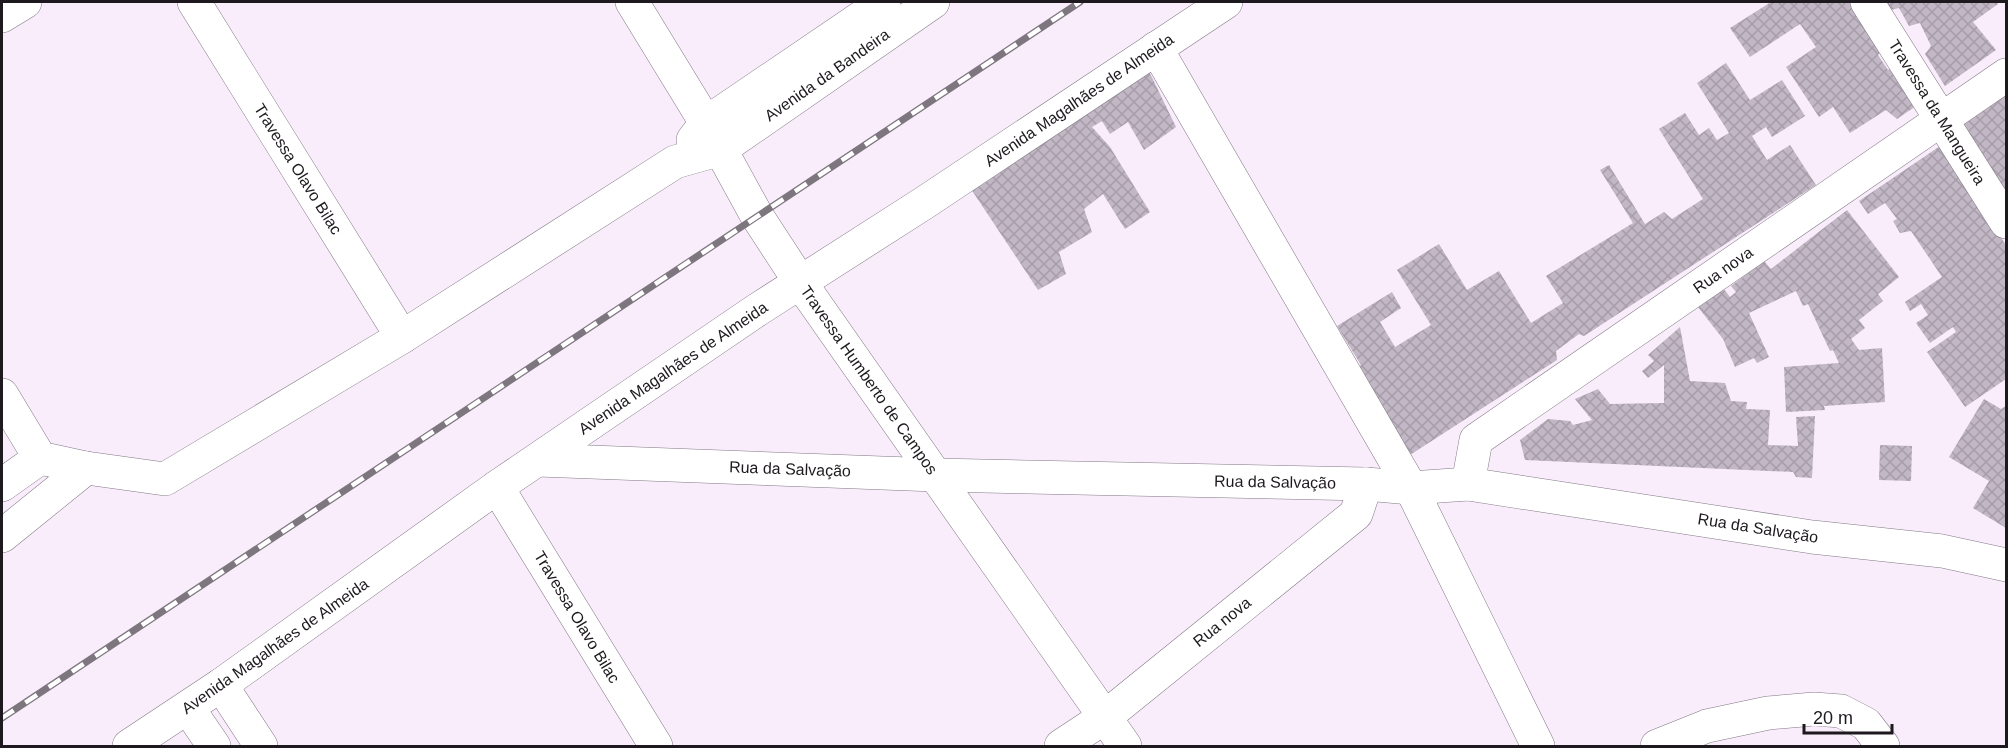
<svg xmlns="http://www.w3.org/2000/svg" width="2008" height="748" font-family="Helvetica,sans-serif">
	<defs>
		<pattern id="building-cross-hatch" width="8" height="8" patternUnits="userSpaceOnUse" patternTransform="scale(1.5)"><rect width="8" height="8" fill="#c2b7c5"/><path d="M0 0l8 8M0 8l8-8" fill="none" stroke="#a69da9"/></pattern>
	</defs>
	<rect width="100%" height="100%" fill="#f9edfc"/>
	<g fill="url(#building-cross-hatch)">
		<polygon points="1771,2 1853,2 1883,48 1878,55 1888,70 1896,64 1916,106 1897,119 1886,110 1850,133 1833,107 1819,117 1786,67 1816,47 1800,24 1750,57 1730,28"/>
		<polygon points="1886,2 1997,2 1998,4 1973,22 1996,50 1945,86 1925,54 1931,46 1920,23 1909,26 1899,8 1891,10"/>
		<polygon points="1145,63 1176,127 1144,150 1128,122 1110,134 1102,121 1092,127 1110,147 1150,212 1125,229 1103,194 1084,209 1092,232 1059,252 1066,274 1038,290 967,183"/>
		<polygon points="1726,63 1750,100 1782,80 1805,116 1772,137 1766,127 1752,136 1767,160 1790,145 1816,185 1584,336 1579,334 1556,351 1557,360 1410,455 1356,371 1361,365 1337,326 1392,292 1401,308 1380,322 1395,347 1431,325 1397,270 1439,244 1467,290 1499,271 1531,323 1563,303 1546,276 1633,223 1600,170 1609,165 1645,224 1664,212 1672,219 1703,199 1659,129 1685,113 1699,135 1709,128 1717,140 1729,133 1697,83"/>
		<polygon points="2006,86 2006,213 1951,120"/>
		<polygon points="1946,142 1972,194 2006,245 2006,379 1965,407 1927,352 1956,332 1953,327 1930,343 1916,323 1928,315 1921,304 1910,311 1905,302 1942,277 1911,231 1900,233 1893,221 1897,219 1885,203 1868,214 1859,201"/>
		<polygon points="1847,210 1899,277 1878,294 1883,301 1859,320 1865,328 1851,339 1859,350 1882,348 1885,402 1824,406 1825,410 1786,412 1784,367 1839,363 1833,350 1830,351 1808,304 1803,306 1796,291 1749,313 1769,357 1757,363 1754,358 1735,367 1723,339 1698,307 1723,288 1730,297 1736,292 1731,286 1764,261 1771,269"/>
		<polygon points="1680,327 1690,381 1725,383 1731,401 1747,402 1746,409 1770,410 1768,445 1798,446 1796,417 1815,416 1812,478 1796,477 1793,472 1525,460 1520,440 1548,419 1570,421 1573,425 1592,420 1575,399 1598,389 1610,404 1664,403 1664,365 1648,378 1642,371 1654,361 1648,355"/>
		<polygon points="1984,399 2001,409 2006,406 2006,528 1973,508 1989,481 1949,457"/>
		<polygon points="1880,445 1912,446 1911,481 1879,480"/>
	</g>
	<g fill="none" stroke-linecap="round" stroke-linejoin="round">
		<g stroke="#827885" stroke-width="34">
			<g id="street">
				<polyline points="194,2 402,337"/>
				<polyline points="632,2 706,123 757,216 800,282 1125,746"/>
				<polyline points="1867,2 2006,222"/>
				<polyline points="2,16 25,2"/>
				<polyline points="1156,48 1411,488 1538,746"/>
				<polyline points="693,140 706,123 884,2"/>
				<polyline points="2,395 40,458 86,468"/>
				<polyline points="1468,484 1476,440 2006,75"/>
				<polyline points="2,485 40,458"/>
				<polyline points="497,487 656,746"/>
				<polyline points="2,536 86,468 165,479 402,337 675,162 721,149 933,2"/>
				<polyline points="221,685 261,746"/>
				<polyline points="188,708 214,746"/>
				<polyline points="1061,746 1105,717 1356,514 1366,484"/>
				<polyline points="1657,746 1707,726 1768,713 1814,709 1841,711 1866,724 1883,746"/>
			</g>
		</g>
		<g stroke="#827885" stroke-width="34">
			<g id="secondary">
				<polyline points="538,460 936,475 1366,484 1411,488 1468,484 1812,537 1942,551 2006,565"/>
				<polyline points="129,746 221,685 497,487 757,310 924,203 1226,2"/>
			</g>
		</g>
		<use href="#street" stroke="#fff" stroke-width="33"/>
		<use href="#secondary" stroke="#fff" stroke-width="33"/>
		<g stroke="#7e767f" stroke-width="7">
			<polyline id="rail" points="2,718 1080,2"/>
		</g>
		<use href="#rail" stroke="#fff" stroke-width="4.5" stroke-dasharray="14" stroke-linecap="butt"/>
	</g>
	<g text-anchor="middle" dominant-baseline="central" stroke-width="6" stroke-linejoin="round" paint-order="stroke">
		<g font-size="16" fill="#1d191e" stroke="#fff">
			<text transform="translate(827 75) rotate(-35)">Avenida da Bandeira</text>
			<text transform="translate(1079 100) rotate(-34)">Avenida Magalhães de Almeida</text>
			<text transform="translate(1937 112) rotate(58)">Travessa da Mangueira</text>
			<text transform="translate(298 169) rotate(58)">Travessa Olavo Bilac</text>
			<text transform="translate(1723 270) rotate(-35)">Rua nova</text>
			<text transform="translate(673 368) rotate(-34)">Avenida Magalhães de Almeida</text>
			<text transform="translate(869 380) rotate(55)">Travessa Humberto de Campos</text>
			<text transform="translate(790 469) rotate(2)">Rua da Salvação</text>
			<text transform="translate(1275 482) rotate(1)">Rua da Salvação</text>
			<text transform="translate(1758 528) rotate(9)">Rua da Salvação</text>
			<text transform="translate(577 617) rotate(59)">Travessa Olavo Bilac</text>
			<text transform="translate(1222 622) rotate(-39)">Rua nova</text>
			<text transform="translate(275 646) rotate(-35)">Avenida Magalhães de Almeida</text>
		</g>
	</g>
	<rect width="2008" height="748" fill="none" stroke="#1d191e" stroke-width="6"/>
	<path d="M1804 724v9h88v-9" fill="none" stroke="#1d191e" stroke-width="3"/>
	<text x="1813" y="724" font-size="18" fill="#1d191e" stroke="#ffffff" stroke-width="4.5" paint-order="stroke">20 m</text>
</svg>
